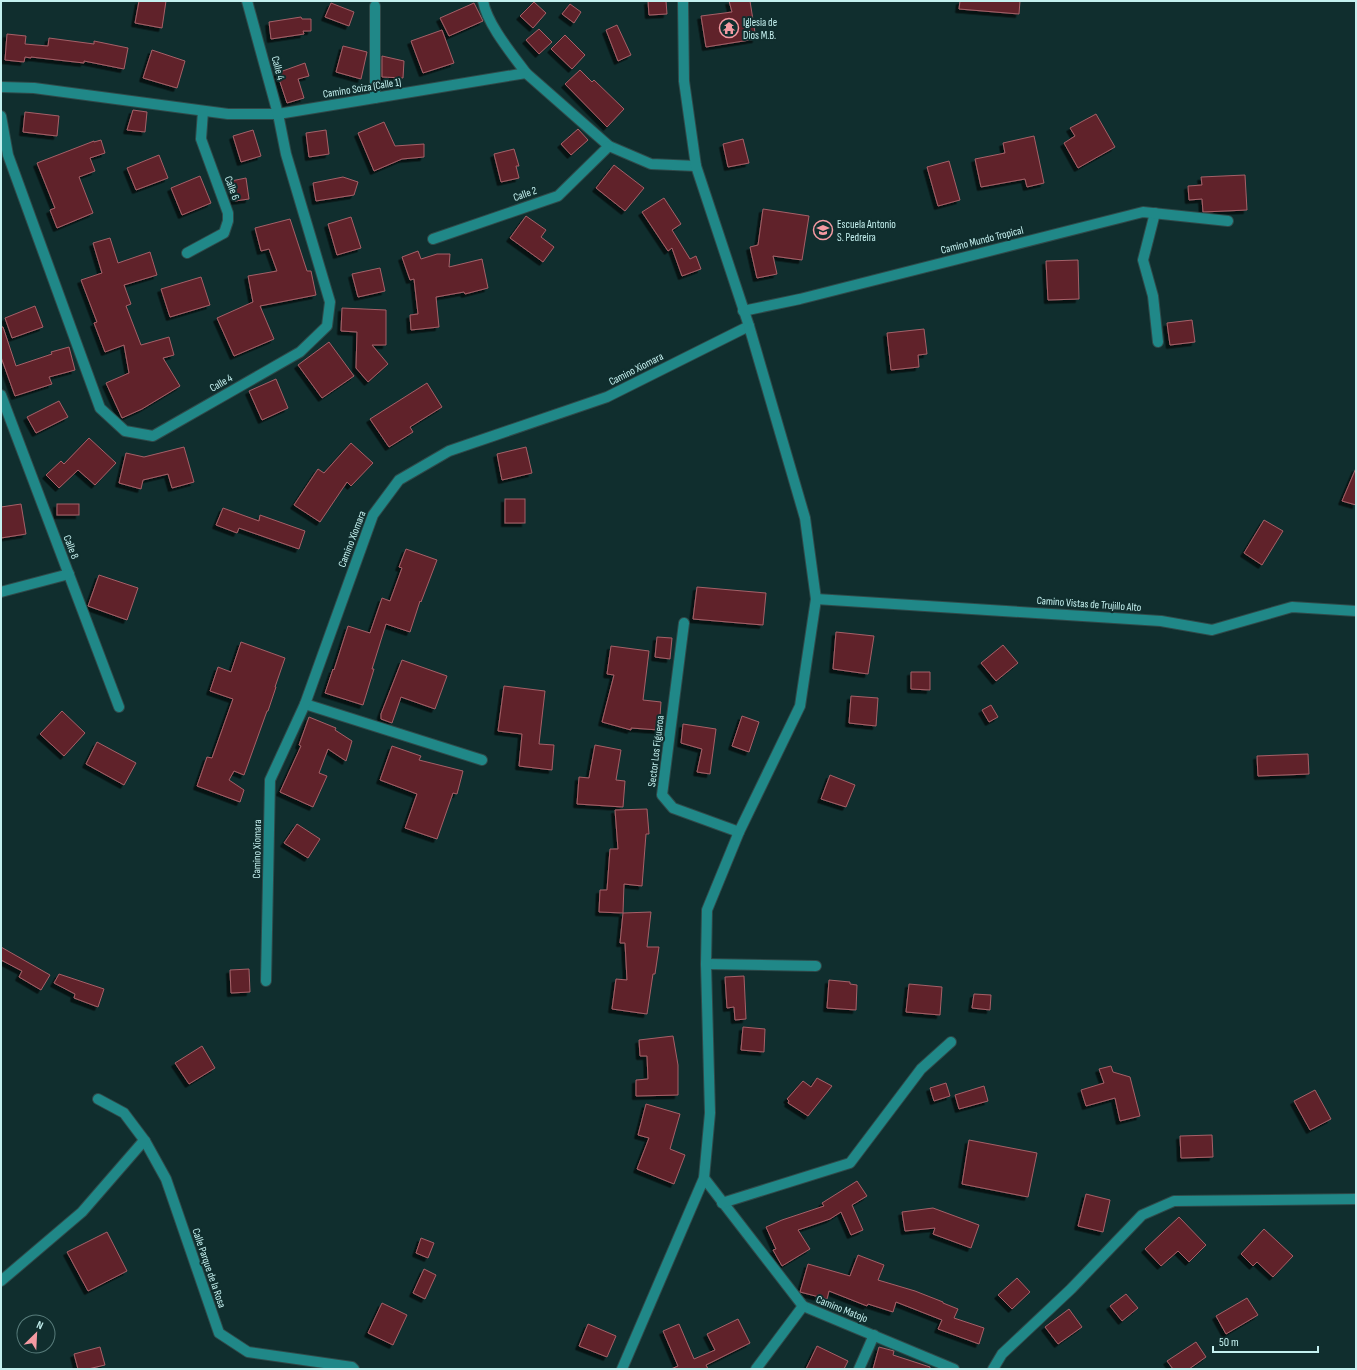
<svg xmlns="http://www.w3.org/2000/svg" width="1357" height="1370" font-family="'Sofia Sans Condensed',sans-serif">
	<defs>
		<filter id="shadow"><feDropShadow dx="-3.5" dy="3.5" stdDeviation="0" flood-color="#0009"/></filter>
	</defs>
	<rect width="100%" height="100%" fill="#102e2e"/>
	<g fill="#61232c" stroke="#a56067" filter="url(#shadow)">
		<polygon points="139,1 166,1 162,28 135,23"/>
		<polygon points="648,1 666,1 667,14 649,15"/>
		<polygon points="729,1 750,1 756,39 706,47 701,16 732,12"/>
		<polygon points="960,1 1020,1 1019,14 959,9"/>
		<polygon points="534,2 546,13 533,28 520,16"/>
		<polygon points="331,3 354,12 349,26 325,17"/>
		<polygon points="474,3 483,21 449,36 440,18"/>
		<polygon points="570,4 581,12 574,23 562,14"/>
		<polygon points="301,17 302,19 311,19 311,31 303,31 304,34 271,39 269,22"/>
		<polygon points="617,25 631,55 618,61 606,30"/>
		<polygon points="539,29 552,42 539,54 526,40"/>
		<polygon points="442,30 454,63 423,73 411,41"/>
		<polygon points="7,34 26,36 25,44 48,46 49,38 94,44 94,41 128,48 124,69 84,61 84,63 31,57 31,58 25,57 24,62 5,60"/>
		<polygon points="565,35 585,55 572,69 551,49"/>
		<polygon points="343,46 367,52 361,79 336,72"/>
		<polygon points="152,50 185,61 177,88 143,78"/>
		<polygon points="382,56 404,61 403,78 382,77"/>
		<polygon points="305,63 309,76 298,79 304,98 287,103 277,73"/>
		<polygon points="580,70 592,82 594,80 624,109 607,127 565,84"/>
		<polygon points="133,110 147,112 145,132 127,130"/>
		<polygon points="25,112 59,116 57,136 23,132"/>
		<polygon points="1096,114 1115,147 1078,168 1064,143 1075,136 1070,128"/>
		<polygon points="384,122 395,146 424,144 424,157 402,159 374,171 358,133"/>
		<polygon points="578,129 588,140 571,155 561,144"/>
		<polygon points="253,130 261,156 241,162 233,136"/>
		<polygon points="326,130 329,154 309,157 306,133"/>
		<polygon points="1034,136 1044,183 1027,187 1025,179 981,187 975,159 1005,153 1003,143"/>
		<polygon points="743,139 749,163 728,167 723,144"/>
		<polygon points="101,140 105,153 90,158 95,171 79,177 93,213 57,228 50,210 55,208 37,163 94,141 94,142"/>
		<polygon points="514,149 519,166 516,166 519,178 501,182 494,154"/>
		<polygon points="159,155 168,178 136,190 127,168"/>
		<polygon points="949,161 960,200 938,206 927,167"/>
		<polygon points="614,165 644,188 625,211 596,188"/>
		<polygon points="1245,175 1247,210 1203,212 1202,199 1189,200 1188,186 1202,185 1201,177"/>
		<polygon points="200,176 211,203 182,215 171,188"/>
		<polygon points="343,177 358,182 354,195 316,201 313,183"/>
		<polygon points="246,178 249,199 235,201 231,181"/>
		<polygon points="664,198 681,224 672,230 690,259 696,256 701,269 682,276 672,248 668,251 642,212"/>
		<polygon points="763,209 809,216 802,260 773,256 777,274 757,278 750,247 758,245"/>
		<polygon points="526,216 546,230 541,237 554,247 543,262 510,238"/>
		<polygon points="351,217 361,248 337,255 328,224"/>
		<polygon points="290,219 307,271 311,271 316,295 260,306 274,339 234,356 217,318 253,302 248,276 277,271 269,249 261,251 255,228"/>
		<polygon points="110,238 118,263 150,252 157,275 124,285 131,304 126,306 141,345 169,337 174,355 163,358 180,386 142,409 122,418 106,383 129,373 124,345 105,352 94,323 97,322 81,280 102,273 93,243"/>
		<polygon points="418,251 421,259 437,254 450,254 449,267 482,259 488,288 465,294 464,292 436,297 439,327 411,330 410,315 418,314 414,279 410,280 402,257"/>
		<polygon points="1078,260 1079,299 1048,300 1046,261"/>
		<polygon points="380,268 385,291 358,297 352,274"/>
		<polygon points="201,277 210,305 170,317 161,289"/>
		<polygon points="35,306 43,327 12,338 5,318"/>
		<polygon points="342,308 386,310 386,345 372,345 388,364 368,382 356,368 357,332 341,331"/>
		<polygon points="1192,320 1195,342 1170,345 1167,323"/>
		<polygon points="1,327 3,327 16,366 52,354 51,352 69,347 75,370 49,377 52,384 15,396 1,357"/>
		<polygon points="924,329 927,354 918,355 919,367 891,370 887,333"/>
		<polygon points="329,342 354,376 322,398 298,365"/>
		<polygon points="276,379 288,408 262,420 249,391"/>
		<polygon points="427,383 442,407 410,427 413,432 389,447 370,419"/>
		<polygon points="59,401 68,417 36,433 27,417"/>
		<polygon points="89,438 116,463 95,485 78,470 59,488 46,475 61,461 64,464"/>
		<polygon points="351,443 373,463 351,486 347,482 320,522 294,505 318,469 324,473"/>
		<polygon points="184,447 194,482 172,488 168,474 143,480 141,489 119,483 126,453 144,457"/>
		<polygon points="526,447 532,473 502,480 497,454"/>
		<polygon points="1356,468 1356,505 1342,501"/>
		<rect x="505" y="499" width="20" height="24"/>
		<polygon points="21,504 26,534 1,538 1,507"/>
		<rect x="57" y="504" width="22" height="11"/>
		<polygon points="223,508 259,521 260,515 305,531 299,549 239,528 237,533 216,525"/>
		<polygon points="1264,520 1283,531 1262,565 1244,553"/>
		<polygon points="406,549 437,560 421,602 420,601 410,632 386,624 372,669 374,669 363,705 325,693 333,669 334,670 348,626 370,633 382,598 390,601 402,568 399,567"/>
		<polygon points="99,575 138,588 127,620 88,606"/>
		<polygon points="697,587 766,593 763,625 693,619"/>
		<polygon points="836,632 874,636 868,674 833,669"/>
		<polygon points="657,637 672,638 670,659 655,657"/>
		<polygon points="241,642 285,658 275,687 276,687 268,711 267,711 244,775 234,771 229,780 244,790 240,802 197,786 207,757 212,758 233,699 210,691 218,667 231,672"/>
		<polygon points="1003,645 1018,663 996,681 981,663"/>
		<polygon points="611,646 649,651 643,700 661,702 659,730 631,728 631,730 602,722 614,675 607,674"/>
		<polygon points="402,660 447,676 435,709 401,697 392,723 381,719 381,714"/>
		<polygon points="911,672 930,672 930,690 911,689"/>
		<polygon points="504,686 545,691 539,744 554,745 552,770 519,766 522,734 498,731"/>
		<polygon points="851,696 878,698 876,726 849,723"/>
		<polygon points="991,705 998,717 989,722 982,710"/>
		<polygon points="62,711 85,733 64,756 40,734"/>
		<polygon points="742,716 759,722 749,752 732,746"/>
		<polygon points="309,717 336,728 335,730 352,741 346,761 328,749 319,773 327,776 313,807 280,792 301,746 299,745"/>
		<polygon points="683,724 716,729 710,774 697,772 702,749 681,743"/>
		<polygon points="97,742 136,763 124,785 86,764"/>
		<polygon points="595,745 621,750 616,780 625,781 623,807 577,804 579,777 589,778"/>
		<polygon points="392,746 421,756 419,760 463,771 457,794 453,793 437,839 405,828 417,794 380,780"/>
		<polygon points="1308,754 1309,774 1258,776 1257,756"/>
		<polygon points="830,775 855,785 846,807 821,799"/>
		<polygon points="647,809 649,834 646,834 642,886 624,884 623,913 599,912 600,890 607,890 610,849 618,849 615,810"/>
		<polygon points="297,824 320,839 308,858 284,843"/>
		<polygon points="651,912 647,947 659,947 655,974 653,974 647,1014 612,1009 616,979 627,980 625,943 620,943 623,913"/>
		<polygon points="1,947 50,975 41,990 19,977 22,971 1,960"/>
		<polygon points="249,969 250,992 231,993 230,970"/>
		<polygon points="59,974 104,989 98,1007 74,998 75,994 54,983"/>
		<polygon points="744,976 746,1019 735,1020 734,1007 727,1008 725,977"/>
		<polygon points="829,980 850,982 850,984 857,985 856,1010 827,1008"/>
		<polygon points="909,984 942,987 940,1015 906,1012"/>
		<polygon points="974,994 991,995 990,1010 972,1008"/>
		<polygon points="743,1027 765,1029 764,1052 741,1050"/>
		<polygon points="673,1036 678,1065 678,1095 636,1096 636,1080 648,1079 647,1056 640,1056 639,1040"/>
		<polygon points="202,1046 215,1068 189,1084 175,1063"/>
		<polygon points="1111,1066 1113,1072 1130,1077 1140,1116 1120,1121 1115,1098 1086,1106 1081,1090 1104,1083 1099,1069"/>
		<polygon points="817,1078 832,1086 808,1116 788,1103 789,1101 787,1099 803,1081 811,1087"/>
		<polygon points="946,1083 950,1096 934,1101 930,1088"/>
		<polygon points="984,1086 988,1101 959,1109 955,1095"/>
		<polygon points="1315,1090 1331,1119 1310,1130 1294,1101"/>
		<polygon points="646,1104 680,1114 670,1149 685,1155 674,1184 637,1169 649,1138 638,1135"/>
		<polygon points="1212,1135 1213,1157 1181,1158 1180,1136"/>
		<polygon points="969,1140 1037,1153 1028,1197 962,1184"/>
		<polygon points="857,1181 867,1196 852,1205 863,1230 851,1235 841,1212 830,1219 798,1230 810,1249 782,1266 773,1250 776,1249 766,1227 782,1220 824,1206 822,1203"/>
		<polygon points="1086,1194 1110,1200 1103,1232 1078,1226"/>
		<polygon points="933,1208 979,1225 971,1248 933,1234 935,1228 905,1231 902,1212"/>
		<polygon points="1179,1217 1206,1245 1189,1262 1178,1251 1161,1266 1145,1249"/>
		<polygon points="1264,1229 1293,1256 1273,1277 1257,1262 1253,1266 1241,1254"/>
		<polygon points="107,1232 127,1271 88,1291 67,1252"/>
		<polygon points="421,1238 434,1243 428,1258 416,1253"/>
		<polygon points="858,1255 884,1265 878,1280 915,1291 943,1302 943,1303 958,1309 954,1318 984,1328 979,1344 938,1329 942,1320 896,1302 893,1312 868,1304 867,1306 829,1291 827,1299 800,1292 808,1264 850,1276"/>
		<polygon points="424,1269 436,1275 425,1299 413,1293"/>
		<polygon points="1017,1278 1030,1292 1012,1309 998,1295"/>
		<polygon points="1126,1294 1138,1308 1122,1321 1110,1306"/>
		<polygon points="1247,1298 1258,1315 1226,1334 1216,1316"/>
		<polygon points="382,1303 407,1315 393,1345 368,1333"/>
		<polygon points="1069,1309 1082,1327 1058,1344 1045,1327"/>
		<polygon points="738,1319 750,1343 706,1365 708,1369 671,1369 678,1366 663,1331 679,1324 694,1359 715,1350 707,1334"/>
		<polygon points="588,1324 616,1336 607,1357 579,1346"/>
		<polygon points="1196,1342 1206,1357 1189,1369 1173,1369 1167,1361"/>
		<polygon points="817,1346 848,1361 844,1369 806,1369"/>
		<polygon points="100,1347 105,1365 88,1369 78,1369 74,1354"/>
		<polygon points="879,1347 894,1351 893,1355 930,1367 930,1369 873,1369"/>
	</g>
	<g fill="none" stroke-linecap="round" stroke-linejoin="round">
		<g stroke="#2f4a4a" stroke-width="12">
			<g id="minor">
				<path d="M483 1C487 24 512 54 526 73"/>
				<polyline points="1,87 34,88 228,114 278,114 526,73 609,146 651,164 696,166"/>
				<polyline points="375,98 375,6"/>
				<polyline points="1,116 8,155 100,408 125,431 153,436 300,352 327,326 330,302 286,154 278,114 247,1"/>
				<polyline points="1155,213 1143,260 1153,296 1158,342"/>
				<polyline points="433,239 558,196 609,146"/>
				<polyline points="187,253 224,233 228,221 228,213 201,139 203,111"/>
				<polyline points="743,311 800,299 1143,212 1228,221"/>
				<polyline points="1,395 119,707"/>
				<polyline points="1,592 69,574"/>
				<polyline points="816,599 1161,621 1212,630 1292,607 1356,611"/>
				<polyline points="684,623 662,795 673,808 739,832"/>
				<polyline points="305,704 482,760"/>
				<polyline points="706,964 816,966"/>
				<polyline points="266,981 270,780 305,704 373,515 399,480 449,451 607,397 749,326"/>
				<polyline points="98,1099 124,1113 145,1141 166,1179 219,1333 248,1352 352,1367 354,1369"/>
				<polyline points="704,1178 803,1306 954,1369"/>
				<polyline points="722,1203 850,1163 921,1069 951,1042"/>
				<polyline points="1,1281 82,1212 141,1144 145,1141"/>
				<polyline points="756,1369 803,1306"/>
				<polyline points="859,1369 874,1335"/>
				<polyline points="993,1369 1002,1354 1071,1289 1142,1215 1174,1201 1356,1199"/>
			</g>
		</g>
		<g stroke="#2f4a4a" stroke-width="12">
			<polyline id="tertiary" points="622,1369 704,1178 710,1113 706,964 707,910 739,832 800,706 816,599 805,518 749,326 696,166 684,81 683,1"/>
		</g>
		<use href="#minor" stroke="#208888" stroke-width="10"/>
		<use href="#tertiary" stroke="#208888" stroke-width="10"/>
	</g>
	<defs>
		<g id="temple-ring" transform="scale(1)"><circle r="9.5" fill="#102e2e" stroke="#f49aa2" stroke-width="1.5"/><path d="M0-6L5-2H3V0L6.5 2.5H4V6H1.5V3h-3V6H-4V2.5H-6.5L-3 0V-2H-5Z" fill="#f49aa2"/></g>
		<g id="school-ring" transform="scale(1)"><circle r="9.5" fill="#102e2e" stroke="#f49aa2" stroke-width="1.5"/><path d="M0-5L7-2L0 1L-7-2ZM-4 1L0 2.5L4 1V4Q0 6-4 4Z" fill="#f49aa2"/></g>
	</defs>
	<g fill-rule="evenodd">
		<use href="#temple-ring" x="729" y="28"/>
		<use href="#school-ring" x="823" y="230"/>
	</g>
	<g text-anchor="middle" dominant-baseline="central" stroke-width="4" stroke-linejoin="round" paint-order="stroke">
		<g font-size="11" fill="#c4f0ef" stroke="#102e2e" text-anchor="start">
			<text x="743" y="22">Iglesia de<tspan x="743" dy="13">Dios M.B.</tspan></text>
			<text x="837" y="224">Escuela Antonio<tspan x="837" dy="13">S. Pedreira</tspan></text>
		</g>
		<g font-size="11" fill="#c4f0ef" stroke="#102e2e">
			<text transform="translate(278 68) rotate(75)">Calle 4</text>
			<text transform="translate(362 88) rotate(-9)">Camino Soiza (Calle 1)</text>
			<text transform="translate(232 188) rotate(70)">Calle 6</text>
			<text transform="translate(525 194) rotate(-19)">Calle 2</text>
			<text transform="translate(982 240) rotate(-14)">Camino Mundo Tropical</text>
			<text transform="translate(636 369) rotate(-27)">Camino Xiomara</text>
			<text transform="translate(221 383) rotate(-30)">Calle 4</text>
			<text transform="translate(352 539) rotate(-69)">Camino Xiomara</text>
			<text transform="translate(71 547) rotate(69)">Calle 8</text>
			<text transform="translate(1089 604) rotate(4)">Camino Vistas de Trujillo Alto</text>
			<text transform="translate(656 751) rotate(-83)">Sector Los Figueroa</text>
			<text transform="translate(257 849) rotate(-89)">Camino Xiomara</text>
			<text transform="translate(209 1268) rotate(71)">Calle Parque de la Rosa</text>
			<text transform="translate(842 1309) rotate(22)">Camino Matojo</text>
		</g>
	</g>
	<rect width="1357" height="1370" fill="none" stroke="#c4f0ef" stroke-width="4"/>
	<g transform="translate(36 1334) rotate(24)"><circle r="19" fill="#102e2e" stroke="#587c7b"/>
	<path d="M0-3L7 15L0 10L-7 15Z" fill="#f49aa2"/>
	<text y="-6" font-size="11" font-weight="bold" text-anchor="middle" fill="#c4f0ef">N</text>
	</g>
	<path d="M1213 1346v6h105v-6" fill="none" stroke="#c4f0ef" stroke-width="2"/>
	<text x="1219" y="1346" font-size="12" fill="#c4f0ef" stroke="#102e2e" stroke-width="3" paint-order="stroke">50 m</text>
</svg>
